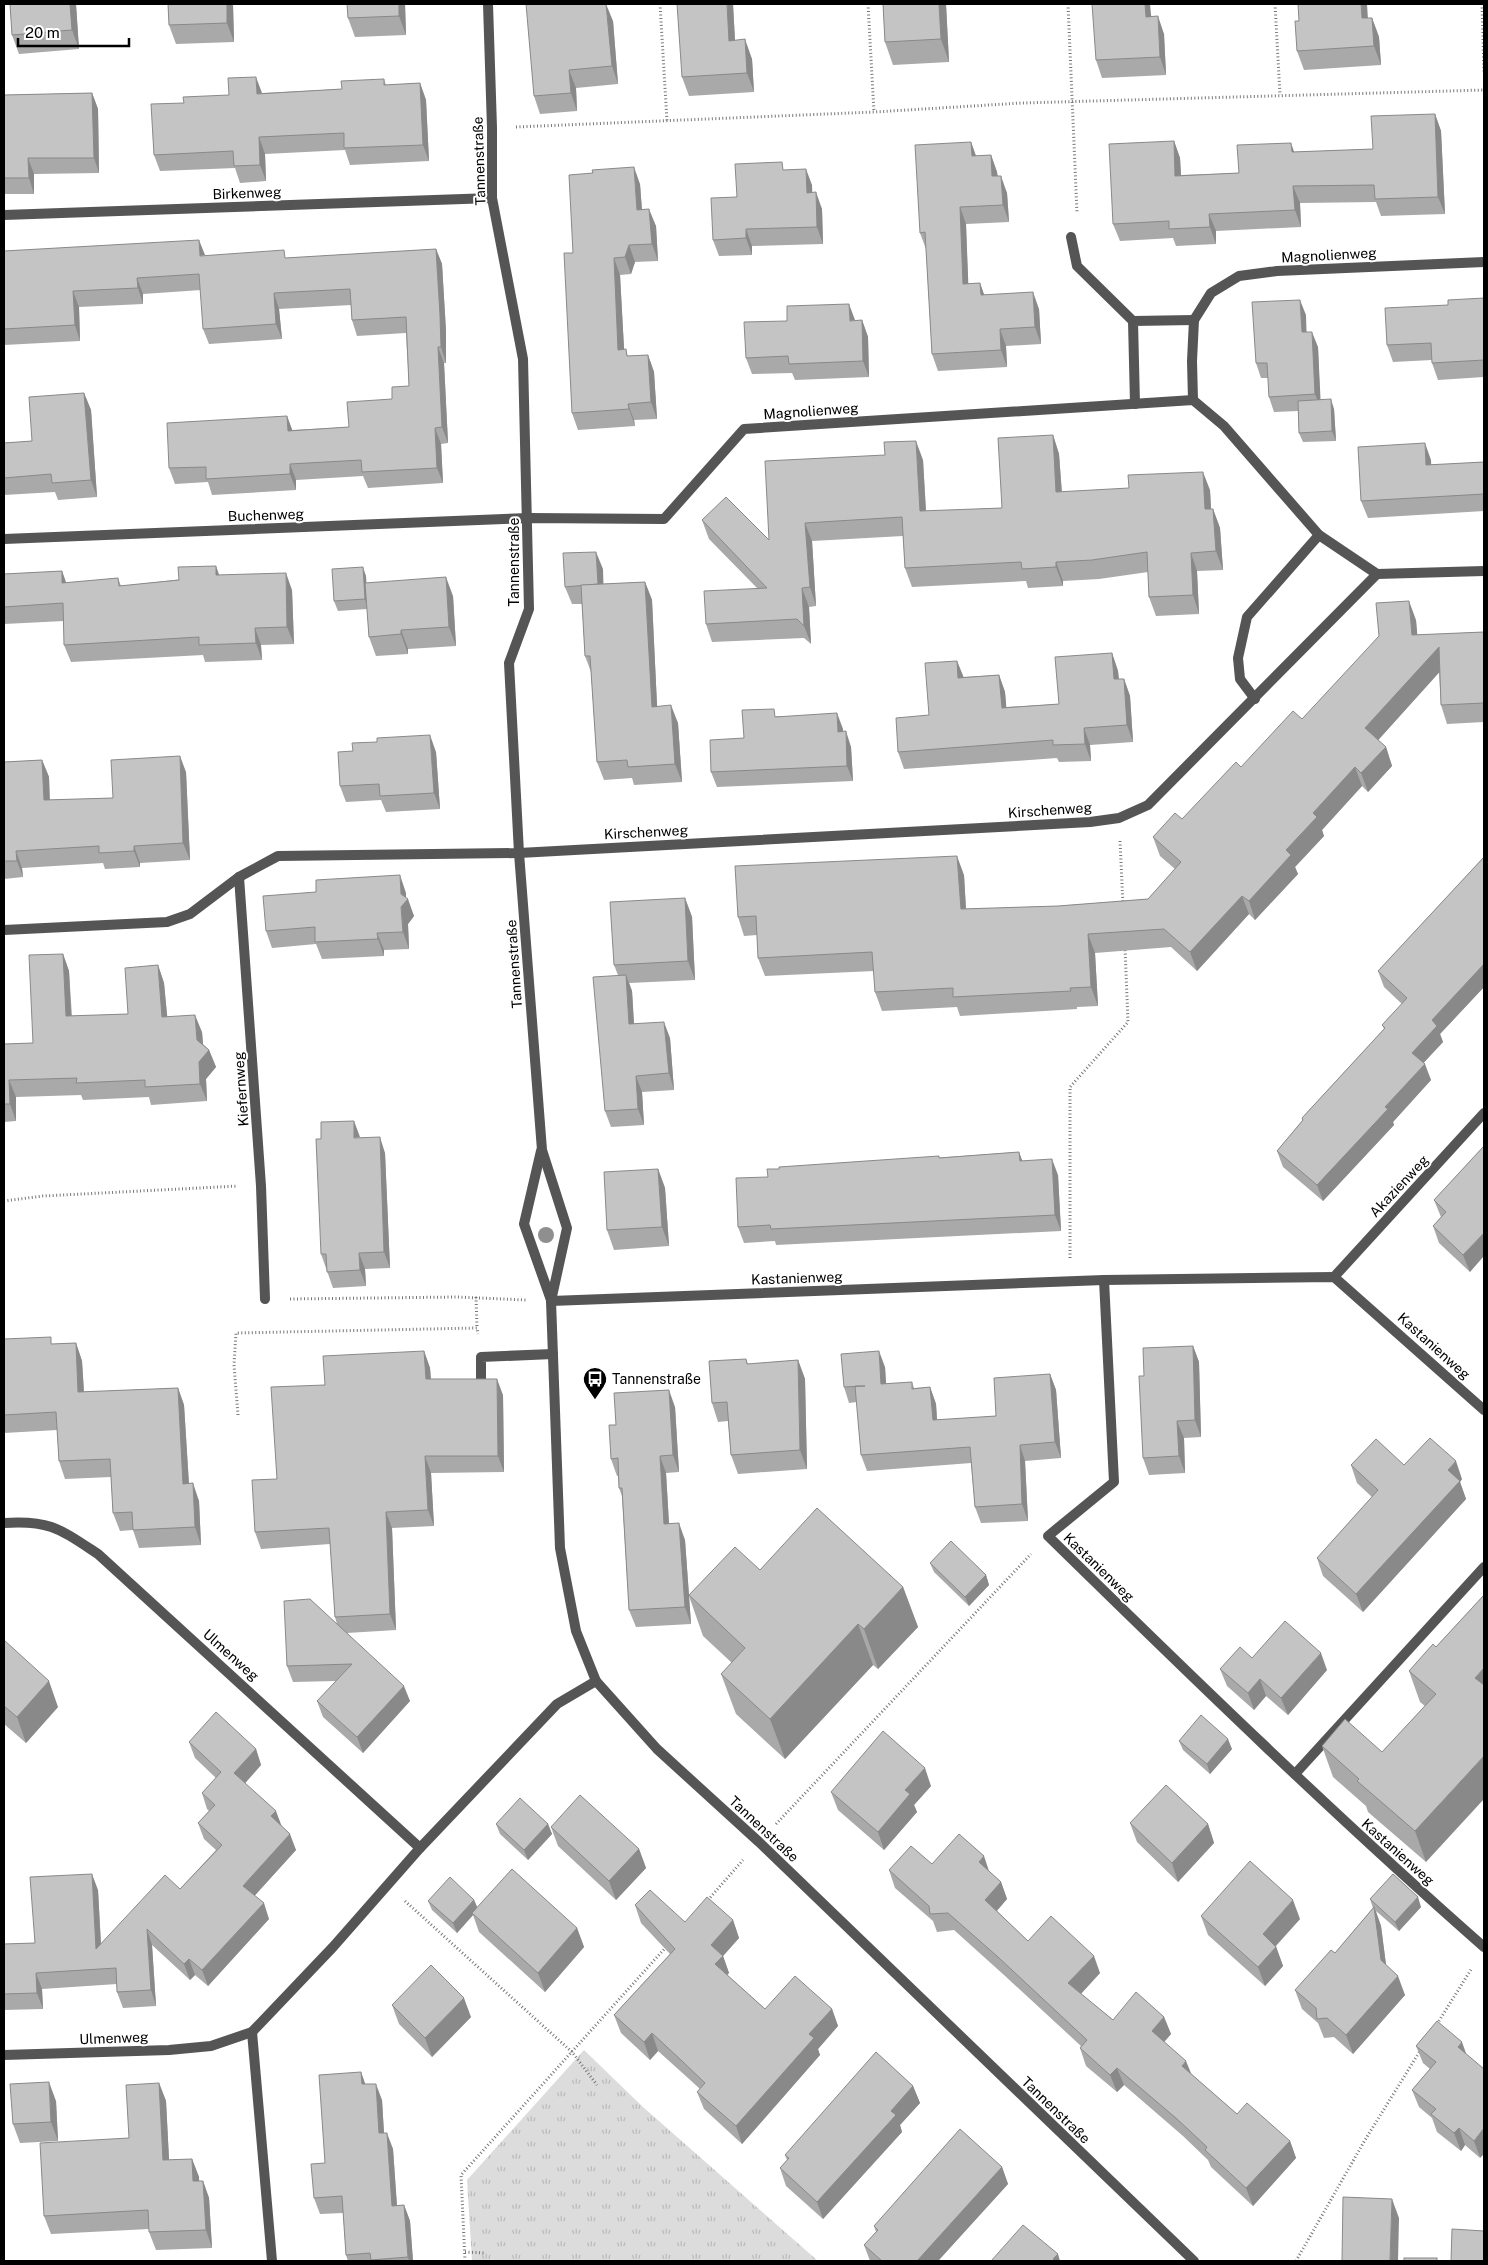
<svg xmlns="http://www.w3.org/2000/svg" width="1488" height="2265" font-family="'Public Sans',sans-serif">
	<defs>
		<pattern id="park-tufts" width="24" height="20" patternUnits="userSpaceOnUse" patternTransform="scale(1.25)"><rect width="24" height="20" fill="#dcdcdc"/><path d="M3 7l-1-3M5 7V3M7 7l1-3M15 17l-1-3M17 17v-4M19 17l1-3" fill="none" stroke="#bbb"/></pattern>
	</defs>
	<rect width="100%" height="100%" fill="#fff"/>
	<polygon fill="url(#park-tufts)" points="584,2050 643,2107 818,2261 472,2261 467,2180"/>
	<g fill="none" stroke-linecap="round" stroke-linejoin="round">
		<g stroke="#777" stroke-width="3" stroke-dasharray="1 2.5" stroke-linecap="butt">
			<polyline points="660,4 667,121"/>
			<polyline points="868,4 874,112"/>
			<polyline points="1068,4 1077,213"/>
			<polyline points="1275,4 1280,95"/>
			<polyline points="1482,4 1484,72"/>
			<polyline points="516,127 874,112 1022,103 1484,90"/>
			<polyline points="1120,841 1123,905"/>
			<polyline points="4,1201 43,1196 238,1186"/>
			<polyline points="1070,1258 1070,1087 1128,1022 1125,948"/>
			<polyline points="476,1297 477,1328"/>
			<polyline points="290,1299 457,1297 526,1300"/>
			<polyline points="238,1415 234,1365 236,1333 477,1328 478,1334"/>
			<polyline points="776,1824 1031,1554"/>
			<polyline points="708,1900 743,1860"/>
			<polyline points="405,1901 572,2052 597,2085"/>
			<polyline points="1437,2024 1472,1968"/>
			<polyline points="465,2252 484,2253"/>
			<polyline points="465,2261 461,2175 667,1946"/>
			<polyline points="1296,2261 1365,2140 1420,2051"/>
		</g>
		<g stroke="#555" stroke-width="10">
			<polyline points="1255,699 1240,679 1238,658 1247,617 1319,535"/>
			<polyline points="481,1384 481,1357 553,1354"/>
		</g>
		<g stroke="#555" stroke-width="10">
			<polyline points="488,4 492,128 492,198 523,359 529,609 509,663 519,853 542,1150 567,1228 551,1301 560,1548 576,1631 596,1681 657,1749 759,1842 1194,2261"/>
			<polyline points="4,215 492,198"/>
			<polyline points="1071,237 1077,266 1133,321"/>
			<polyline points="1193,400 1192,361 1194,320 1211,293 1239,276 1277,271 1484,262"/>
			<polyline points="1135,404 1133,321 1194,320"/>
			<polyline points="4,539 529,518 664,519 744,429 1193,400 1224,426 1319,535 1377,574"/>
			<polyline points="239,877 261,1186 265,1299"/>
			<polyline points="4,930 167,922 190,914 239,877 278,856 519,853 1090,822 1119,818 1148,805 1377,574 1484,571"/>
			<polyline points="541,1151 524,1224 551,1300"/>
			<polyline points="1334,1277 1484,1113"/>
			<path d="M1104 1280 1114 1482 1048 1536C1191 1676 1334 1815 1484 1947"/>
			<polyline points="551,1301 1104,1280 1334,1277 1484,1410"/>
			<path d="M4 1523C50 1520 60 1529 98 1554L420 1848"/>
			<polyline points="1295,1774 1484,1567"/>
			<polyline points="252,2032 272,2261"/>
			<polyline points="4,2055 169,2050 211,2046 252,2032 333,1947 420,1848 557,1704 596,1681"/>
		</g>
	</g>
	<circle fill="#8f8f8f" cx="546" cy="1235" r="8"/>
	<g fill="#a9a9a9">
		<polygon points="10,4 76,4 79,49 19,54 12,35"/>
		<polygon points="168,4 233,4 234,42 176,44 169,25"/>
		<polygon points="347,4 405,4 406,35 355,37 348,18"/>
		<polygon points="585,4 613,21 618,84 576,88 577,111 540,114 534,96"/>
		<polygon points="733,4 735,40 752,59 754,92 689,96 682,77"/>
		<polygon points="883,4 946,4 949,62 893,65 885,42"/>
		<polygon points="1151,17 1164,34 1166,75 1102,78 1096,60"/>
		<polygon points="1368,18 1372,18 1379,37 1381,65 1304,70 1297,51"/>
		<polygon points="384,79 386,85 420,83 426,100 429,161 350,165 345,150 265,154 266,181 240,183 235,168 160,171 154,155 184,103 262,93 342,89"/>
		<polygon points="92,93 98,109 99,173 34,174 34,194 4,194 4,95"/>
		<polygon points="1435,114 1441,131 1445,214 1381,216 1376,202 1300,203 1301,227 1216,231 1216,244 1176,246 1173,238 1120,241 1113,224 1174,141 1180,158 1181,175 1239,173 1294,152 1373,149"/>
		<polygon points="971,142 976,156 991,155 997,172 998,176 1007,193 1009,222 966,224 968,284 980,283 984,295 1039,309 1041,344 1006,346 1007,367 938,371 932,354 926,249 920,233"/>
		<polygon points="785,170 812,185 812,193 822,209 823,244 752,246 752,255 719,256 713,240 737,197"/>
		<polygon points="640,184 642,209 656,226 658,261 635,262 631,274 620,275 624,349 628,356 648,355 654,372 657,419 634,420 635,426 578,430 572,413 573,253"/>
		<polygon points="436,249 442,264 446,331 446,363 444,363 448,443 441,444 443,483 368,488 363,476 296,480 296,490 212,495 208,482 175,484 169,468 287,416 292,430 349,427 392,399 409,386 406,333 357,336 352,320 351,305 279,309 282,339 209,344 203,329 201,290 143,294 143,304 79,307 80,341 4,345 4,251 287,258"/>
		<polygon points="1484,298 1484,377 1438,380 1432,363 1432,360 1393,362 1387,345 1448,305"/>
		<polygon points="1306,315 1306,332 1318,347 1320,400 1334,409 1336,441 1303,442 1299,433 1298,411 1274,412 1269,397 1268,378 1261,378 1256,363"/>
		<polygon points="862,320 868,337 869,377 795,380 792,373 752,374 746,358 855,321"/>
		<polygon points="84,393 91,410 97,497 58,500 55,492 4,495 4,443 32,441"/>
		<polygon points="1053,435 1059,454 1062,492 1210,490 1211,509 1213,509 1220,528 1223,570 1197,571 1199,614 1156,616 1149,597 1148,572 1099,579 1063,581 1063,586 1028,588 1026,581 912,587 905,568 903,536 812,541 816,606 809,607 811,644 804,638 712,642 706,624 757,588 709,539 702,520 769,540 923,460 926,511 1002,508"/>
		<polygon points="1431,460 1431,465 1484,462 1484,511 1368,518 1361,501"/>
		<polygon points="603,569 603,584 645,582 652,600 657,706 678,723 682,782 634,785 632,778 604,780 597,762 591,672 585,656 582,604 572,604 565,587"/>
		<polygon points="62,571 66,583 118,578 121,586 219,575 292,590 294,644 261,645 262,660 205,662 203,655 71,662 64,645 64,621 4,624 4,574"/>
		<polygon points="366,576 366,583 453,596 456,646 408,649 408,654 376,656 369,637 367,609 338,611 334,601"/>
		<polygon points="1416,620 1417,635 1484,632 1484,722 1447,724 1441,705 1439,672 1378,740 1386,747 1392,766 1368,792 1362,786 1322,830 1324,836 1295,867 1298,874 1255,920 1249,914 1197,971 1171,947 1095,953 1098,1006 1077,1007 1077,1009 960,1016 957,1007 882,1011 875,992 874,971 765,976 758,958 757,935 744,936 738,917 964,875 966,909 1058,906 1148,899 1175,869 1160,856 1153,837 1182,819 1241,767 1302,719"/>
		<polygon points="1112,653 1118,671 1119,679 1124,679 1130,696 1133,742 1090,745 1091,761 1059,762 1057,758 904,769 898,752 929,715 957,661 963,677 999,675 1005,692 1006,707 1059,704"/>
		<polygon points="777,716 843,729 843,732 851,747 853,781 717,787 711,772 744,738"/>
		<polygon points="436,752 440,809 386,812 381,800 346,802 340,786"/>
		<polygon points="42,760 49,777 50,800 113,798 186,772 190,860 140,863 140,867 105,869 103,863 22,868 23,877 4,879 4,762"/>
		<polygon points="1484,857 1484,987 1440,1034 1443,1042 1423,1063 1431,1080 1393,1122 1394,1125 1323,1201 1283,1167 1277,1151 1302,1121 1302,1118 1384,1029 1382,1025 1402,1004 1384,987 1378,971"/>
		<polygon points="406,893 406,898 414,916 408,924 409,949 384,950 384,956 322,959 316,944 272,948 266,931"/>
		<polygon points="685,898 692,917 695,980 629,983 632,991 634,1024 670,1038 674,1090 642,1092 644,1125 611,1127 605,1111 618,975 614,965"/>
		<polygon points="63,954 69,971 72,1016 128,1014 158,965 164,983 167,1017 202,1032 203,1044 209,1050 216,1067 206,1079 207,1101 151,1105 149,1097 83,1100 81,1095 16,1097 16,1121 4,1122 4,1044 33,1043"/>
		<polygon points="360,1137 385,1153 390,1268 365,1269 366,1286 333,1288 321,1254"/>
		<polygon points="1484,1146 1470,1272 1439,1243 1433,1226 1441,1217 1434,1200"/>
		<polygon points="1019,1152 1022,1161 1058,1175 1061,1231 776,1245 775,1241 744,1243 738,1227 768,1177 779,1169"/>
		<polygon points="658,1169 665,1188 669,1246 614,1250 607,1230"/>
		<polygon points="4,1339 53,1344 76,1343 82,1361 84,1392 178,1388 184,1405 189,1483 199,1501 201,1545 139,1548 133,1530 120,1531 113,1513 111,1477 65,1479 59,1461 57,1430 4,1433"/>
		<polygon points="1193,1346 1199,1362 1201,1437 1184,1438 1185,1473 1149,1475 1143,1458 1144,1376"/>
		<polygon points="424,1351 430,1368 431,1379 503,1395 504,1472 431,1473 434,1526 392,1528 396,1630 347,1633 410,1701 363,1753 323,1717 317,1701 337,1681 293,1682 287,1666 337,1624 335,1617 330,1544 261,1549 255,1532 277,1479 325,1385"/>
		<polygon points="746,1359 748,1364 798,1360 805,1379 807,1469 738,1474 731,1455 728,1421 718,1422 712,1403"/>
		<polygon points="885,1367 886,1384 912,1382 914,1388 930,1387 936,1404 937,1420 996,1416 1050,1374 1056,1390 1061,1458 1025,1461 1028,1521 981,1523 975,1507 971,1463 867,1471 861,1455 857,1402 849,1403 844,1387"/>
		<polygon points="675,1407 679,1472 666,1473 669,1523 685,1540 689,1595 760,1570 903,1587 918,1627 878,1669 873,1665 785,1759 736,1714 721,1674 732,1663 703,1636 689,1596 691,1624 636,1627 629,1610 622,1496 619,1488 618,1476 617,1476 611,1459 616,1425"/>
		<polygon points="1351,1465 1404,1465 1462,1479 1460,1482 1466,1499 1363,1612 1323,1576 1317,1558 1372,1497 1357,1483"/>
		<polygon points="930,1563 986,1575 989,1585 969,1606 934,1572"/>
		<polygon points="1484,1595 1426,1862 1368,1812 1366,1806 1333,1777 1322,1746 1382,1752 1425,1706 1420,1702 1409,1671 1436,1647"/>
		<polygon points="4,1640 58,1707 26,1743 4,1724"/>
		<polygon points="1252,1658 1327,1670 1288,1715 1266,1696 1254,1710 1227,1686 1220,1669"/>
		<polygon points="1179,1741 1232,1749 1210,1774 1183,1750"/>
		<polygon points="189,1742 256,1749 261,1765 245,1783 282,1827 296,1850 254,1896 269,1919 208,1986 195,1975 190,1980 152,1945 156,2006 123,2008 117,1992 117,1984 42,1989 43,2009 4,2010 4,1944 35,1943 98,1890 101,1944 180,1889 216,1850 204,1839 198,1823 209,1811 207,1809 202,1793 216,1778 195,1758"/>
		<polygon points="931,1786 914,1805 917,1812 884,1850 838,1810 831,1792"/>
		<polygon points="1130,1823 1208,1824 1214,1843 1178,1882 1137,1842"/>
		<polygon points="496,1824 548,1824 552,1834 528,1860 500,1834"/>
		<polygon points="551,1827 639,1849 646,1868 616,1900 558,1846"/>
		<polygon points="932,1864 990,1872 1001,1882 1007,1899 997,1911 1028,1941 1100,1973 1081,1994 1113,2020 1164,2017 1171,2034 1164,2042 1191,2074 1237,2114 1290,2141 1296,2158 1253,2206 1211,2167 1208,2160 1183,2136 1124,2085 1117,2092 1086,2066 1080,2048 1081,2046 1004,1975 954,1930 937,1932 933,1921 895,1888 889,1870"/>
		<polygon points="1370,1899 1421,1907 1399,1931 1376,1911 1381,1926 1386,1965 1405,1995 1353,2054 1334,2037 1324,2038 1318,2023 1302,2009 1295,1990 1335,1953 1373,1908"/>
		<polygon points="474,1900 477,1907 577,1928 584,1947 545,1992 479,1932 473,1915 457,1933 432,1910 428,1901"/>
		<polygon points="635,1905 685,1922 733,1920 739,1938 723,1956 729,1973 727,1975 765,2009 832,2009 838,2026 818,2049 820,2055 742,2144 704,2109 697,2092 700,2089 688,2078 658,2051 650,2060 621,2033 614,2015 670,1954 641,1923"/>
		<polygon points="1201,1916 1300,1919 1276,1946 1283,1966 1265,1986 1208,1935"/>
		<polygon points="392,2005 471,2017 432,2057 399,2024"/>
		<polygon points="1437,2021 1480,2158 1465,2145 1461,2151 1437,2132 1432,2118 1419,2107 1412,2090 1430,2069 1423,2063 1416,2046"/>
		<polygon points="361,2072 365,2084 382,2100 384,2133 393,2149 397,2205 404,2205 410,2221 413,2261 348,2261 346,2255 343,2213 320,2214 314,2198 325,2163"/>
		<polygon points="159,2083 166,2101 169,2160 192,2159 199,2177 199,2181 203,2181 209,2198 212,2248 156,2250 149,2232 149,2229 51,2234 44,2216 129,2138"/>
		<polygon points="913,2086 920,2103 900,2125 902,2132 823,2219 786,2186 780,2168 787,2160 785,2155"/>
		<polygon points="56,2101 58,2141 20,2143 13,2124"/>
		<polygon points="1002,2167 1008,2184 938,2261 870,2261 864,2245 876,2232 874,2226"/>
	</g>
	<g fill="#898989">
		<polygon points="70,4 76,4 79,49 72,30"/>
		<polygon points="227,4 233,4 234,42 227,23"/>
		<polygon points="399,4 405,4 406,35 399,16"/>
		<polygon points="606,4 613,21 618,84 612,66"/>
		<polygon points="727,4 733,4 736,60 729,41"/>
		<polygon points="939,4 946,4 949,62 941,39"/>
		<polygon points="1145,4 1150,4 1153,35 1146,17"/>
		<polygon points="1361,4 1367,4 1369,37 1362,18"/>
		<polygon points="1158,16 1164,34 1166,75 1160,57"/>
		<polygon points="1372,18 1379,37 1381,65 1374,46"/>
		<polygon points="745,39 752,59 754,92 747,73"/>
		<polygon points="569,70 576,88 577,111 571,93"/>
		<polygon points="256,77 262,93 257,94"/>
		<polygon points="420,83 426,100 429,161 423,145"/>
		<polygon points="92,93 98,109 99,173 94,158"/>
		<polygon points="1435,114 1441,131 1445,214 1438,197"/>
		<polygon points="259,137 265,154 266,181 260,165"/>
		<polygon points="1174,141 1180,158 1182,193 1175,176"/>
		<polygon points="971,142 977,159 972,156"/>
		<polygon points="1291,143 1297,160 1292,152"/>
		<polygon points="991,155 997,172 998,193 992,176"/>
		<polygon points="28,158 34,174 34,194 29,178"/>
		<polygon points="634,167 640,184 643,226 637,210"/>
		<polygon points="806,169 812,185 813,210 807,193"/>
		<polygon points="1001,176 1007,193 1009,222 1003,205"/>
		<polygon points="1293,186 1300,203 1301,227 1295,210"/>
		<polygon points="816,192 822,209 823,244 817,227"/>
		<polygon points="960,207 966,224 969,301 963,284"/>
		<polygon points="649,209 656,226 658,261 652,244"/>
		<polygon points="1209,214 1216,231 1216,244 1210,227"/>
		<polygon points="746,229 752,246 752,255 746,238"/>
		<polygon points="199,240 205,255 200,256"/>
		<polygon points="629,245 635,262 631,274 625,257"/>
		<polygon points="436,249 442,264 446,331 446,363 441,347"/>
		<polygon points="614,258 620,275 625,366 618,350"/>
		<polygon points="137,278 143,294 143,304 138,288"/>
		<polygon points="980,283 986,300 981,295"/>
		<polygon points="73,291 79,307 80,341 75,325"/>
		<polygon points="1033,292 1039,309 1041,344 1035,327"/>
		<polygon points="274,293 279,309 282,339 276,324"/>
		<polygon points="1300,300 1306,315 1307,348 1302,332"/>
		<polygon points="849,304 855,320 850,321"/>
		<polygon points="862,320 868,337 869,377 863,361"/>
		<polygon points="1000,329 1006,346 1007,367 1001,350"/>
		<polygon points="1312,332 1318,347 1321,409 1315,394"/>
		<polygon points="438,347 444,363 448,443 442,427"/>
		<polygon points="648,355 654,372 657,419 651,402"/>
		<polygon points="84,393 91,410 97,497 91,480"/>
		<polygon points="1331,399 1334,409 1336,441 1332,431"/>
		<polygon points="628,404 634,420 635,426 629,409"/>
		<polygon points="287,416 293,432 288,431"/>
		<polygon points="435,428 441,444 443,483 437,468"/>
		<polygon points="1053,435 1059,454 1063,511 1056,492"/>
		<polygon points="916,441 923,460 927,530 920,511"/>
		<polygon points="1425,443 1431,460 1432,482 1426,465"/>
		<polygon points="290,464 296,480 296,490 290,474"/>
		<polygon points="1203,472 1210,490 1212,528 1205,509"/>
		<polygon points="1213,509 1220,528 1223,570 1216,551"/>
		<polygon points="805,523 812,541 816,606 810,587"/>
		<polygon points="596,552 603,569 604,602 598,585"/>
		<polygon points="1191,553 1197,571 1199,614 1193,595"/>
		<polygon points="1056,562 1063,581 1063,586 1056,567"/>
		<polygon points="216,566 222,583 216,575"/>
		<polygon points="363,567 366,576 368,609 365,599"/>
		<polygon points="62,571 68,588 62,583"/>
		<polygon points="286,573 292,590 294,644 287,627"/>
		<polygon points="446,577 453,596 456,646 449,627"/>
		<polygon points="645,582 652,600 658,725 652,707"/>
		<polygon points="802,588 809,607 811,644 804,626"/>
		<polygon points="1409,601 1416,620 1419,654 1412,635"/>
		<polygon points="255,628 261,645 262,660 256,643"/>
		<polygon points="401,630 408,649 408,654 401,634"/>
		<polygon points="1439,647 1445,666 1372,747 1365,728"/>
		<polygon points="1112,653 1118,671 1120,696 1114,679"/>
		<polygon points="957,661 964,678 958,678"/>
		<polygon points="999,675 1005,692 1008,725 1002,708"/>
		<polygon points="1124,679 1130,696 1133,742 1127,725"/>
		<polygon points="671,705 678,723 682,782 675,764"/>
		<polygon points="837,713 843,729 844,747 838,732"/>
		<polygon points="1084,728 1090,745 1091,761 1085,744"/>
		<polygon points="846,731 851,747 853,781 847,766"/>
		<polygon points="430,735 436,752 440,809 434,793"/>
		<polygon points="1386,747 1392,766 1368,792 1361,773"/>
		<polygon points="180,756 186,772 190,860 183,843"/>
		<polygon points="42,760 49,777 50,817 44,800"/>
		<polygon points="1355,767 1362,786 1322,830 1324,836 1295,867 1298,874 1255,920 1249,901 1313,813"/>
		<polygon points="134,846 140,863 140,867 134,851"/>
		<polygon points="16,851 22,868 23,877 17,861"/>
		<polygon points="957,856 964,875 967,928 961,909"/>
		<polygon points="400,875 406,893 406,901 408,899 414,916 408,924 409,949 403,932"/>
		<polygon points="1242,896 1249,914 1197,971 1190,952"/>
		<polygon points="685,898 692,917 695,980 688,961"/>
		<polygon points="377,933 384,950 384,956 378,939"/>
		<polygon points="1088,934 1095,953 1098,1006 1091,987"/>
		<polygon points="63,954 69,971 72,1034 66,1016"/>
		<polygon points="1484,964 1484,987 1440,1034 1443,1042 1418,1069 1412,1053 1432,1020"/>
		<polygon points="158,965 164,983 169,1034 162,1017"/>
		<polygon points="626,975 632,991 635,1040 629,1024"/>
		<polygon points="195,1015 202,1032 204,1057 209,1050 216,1067 206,1079 207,1101 200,1084"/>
		<polygon points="664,1022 670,1038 674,1090 669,1073"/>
		<polygon points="1425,1064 1431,1080 1393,1122 1394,1125 1323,1201 1317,1185 1385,1107"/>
		<polygon points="636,1076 642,1092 644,1125 638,1109"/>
		<polygon points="9,1080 16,1097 16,1121 10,1104"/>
		<polygon points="354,1121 360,1137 354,1138"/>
		<polygon points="380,1137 385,1153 390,1268 384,1252"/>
		<polygon points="1019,1152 1025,1168 1020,1161"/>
		<polygon points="1052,1159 1058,1175 1061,1231 1055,1215"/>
		<polygon points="658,1169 665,1188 669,1246 662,1227"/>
		<polygon points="1484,1233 1484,1256 1470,1272 1463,1255"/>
		<polygon points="359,1253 365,1269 366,1286 360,1270"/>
		<polygon points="76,1343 82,1361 85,1410 78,1392"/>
		<polygon points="1193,1346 1199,1362 1201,1437 1195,1420"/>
		<polygon points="424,1351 430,1368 432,1396 426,1379"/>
		<polygon points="879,1351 885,1367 887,1400 881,1384"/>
		<polygon points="798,1360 805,1379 807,1469 800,1450"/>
		<polygon points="1050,1374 1056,1390 1061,1458 1055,1442"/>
		<polygon points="497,1379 503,1395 504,1472 498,1456"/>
		<polygon points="930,1387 936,1404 938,1436 933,1420"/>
		<polygon points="178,1388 184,1405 190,1502 183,1484"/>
		<polygon points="669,1390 675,1407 679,1472 673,1455"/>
		<polygon points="1177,1421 1184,1438 1185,1473 1179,1456"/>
		<polygon points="1020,1445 1025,1461 1028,1521 1022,1504"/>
		<polygon points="425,1456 431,1473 434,1526 428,1510"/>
		<polygon points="660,1456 666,1473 670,1541 664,1524"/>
		<polygon points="1456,1461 1462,1479 1460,1482 1466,1499 1363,1612 1356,1594 1448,1470"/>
		<polygon points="193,1483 199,1501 201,1545 195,1527"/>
		<polygon points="386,1512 392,1528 396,1630 390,1614"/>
		<polygon points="679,1523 685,1540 691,1624 685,1607"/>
		<polygon points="986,1575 989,1585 969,1606 965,1597"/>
		<polygon points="903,1587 918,1627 878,1669 864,1629"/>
		<polygon points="858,1624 873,1665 785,1759 770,1719"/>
		<polygon points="1321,1653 1327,1670 1288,1715 1281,1698"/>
		<polygon points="1484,1668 1484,1702 1475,1678"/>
		<polygon points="1260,1679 1266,1696 1254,1710 1248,1693"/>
		<polygon points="49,1681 58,1707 26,1743 17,1717"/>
		<polygon points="404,1686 410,1701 363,1753 357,1737"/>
		<polygon points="1228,1739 1232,1749 1210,1774 1207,1764"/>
		<polygon points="256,1749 261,1765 240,1789 234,1773"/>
		<polygon points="1484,1756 1484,1799 1426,1862 1415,1831"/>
		<polygon points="925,1768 931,1786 914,1805 917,1812 884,1850 878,1832 905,1790"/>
		<polygon points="276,1811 282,1827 271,1816"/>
		<polygon points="548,1824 552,1834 528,1860 524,1850"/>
		<polygon points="1208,1824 1214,1843 1178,1882 1172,1863"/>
		<polygon points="290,1834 296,1850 249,1902 243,1886"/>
		<polygon points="639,1849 646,1868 616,1900 609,1881"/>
		<polygon points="984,1856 990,1874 979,1862"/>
		<polygon points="92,1874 98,1890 102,1965 96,1949"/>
		<polygon points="1001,1882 1007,1899 991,1917 985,1900"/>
		<polygon points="1418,1897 1421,1907 1399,1931 1395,1922"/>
		<polygon points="474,1900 478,1909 472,1913 473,1915 457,1933 453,1923"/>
		<polygon points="1293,1900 1300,1919 1269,1953 1263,1934"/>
		<polygon points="264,1903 269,1919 208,1986 202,1970"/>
		<polygon points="1374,1907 1381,1926 1388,1980 1381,1960"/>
		<polygon points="733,1920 739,1938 723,1956 729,1973 721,1981 715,1964 711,1945"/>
		<polygon points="577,1928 584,1947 545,1992 538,1973"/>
		<polygon points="147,1929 152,1945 156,2006 151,1990"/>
		<polygon points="1276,1947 1283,1966 1265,1986 1258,1967"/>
		<polygon points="1094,1956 1100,1973 1075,2000 1068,1983"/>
		<polygon points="189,1959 195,1975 190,1980 184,1964"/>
		<polygon points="36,1973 42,1989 43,2009 37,1993"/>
		<polygon points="1398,1976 1405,1995 1353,2054 1346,2035"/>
		<polygon points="464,1998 471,2017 432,2057 425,2038"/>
		<polygon points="832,2009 838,2026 818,2049 820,2055 742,2144 736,2126 809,2034"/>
		<polygon points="1164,2017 1171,2034 1158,2049 1152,2031"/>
		<polygon points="652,2033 658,2051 650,2060 644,2042"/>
		<polygon points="1462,2042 1468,2059 1458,2047"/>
		<polygon points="1186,2061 1193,2078 1182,2066"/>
		<polygon points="1117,2068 1124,2085 1117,2092 1110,2075"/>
		<polygon points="361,2072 367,2089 362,2084"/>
		<polygon points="49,2082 56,2101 58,2141 51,2122"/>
		<polygon points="159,2083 166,2101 170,2178 163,2160"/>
		<polygon points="376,2084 382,2100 385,2150 379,2133"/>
		<polygon points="913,2086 920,2103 900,2125 902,2132 823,2219 817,2202 891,2111"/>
		<polygon points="1459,2128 1465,2145 1461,2151 1454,2133"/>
		<polygon points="1484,2128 1484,2154 1480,2158 1474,2141"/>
		<polygon points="387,2133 393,2149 398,2222 392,2206"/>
		<polygon points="1290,2141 1296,2158 1253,2206 1246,2188"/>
		<polygon points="192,2159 199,2177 200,2199 193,2181"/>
		<polygon points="1002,2167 1008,2184 938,2261 917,2261"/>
		<polygon points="203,2181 209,2198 212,2248 206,2230"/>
		<polygon points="1392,2199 1399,2218 1398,2261 1390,2261"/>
		<polygon points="404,2205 410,2221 413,2261 409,2261 408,2257"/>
		<polygon points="1058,2254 1060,2261 1054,2261 1053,2259"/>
	</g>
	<g fill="#c4c4c4" stroke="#898989">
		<polygon points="10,4 70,4 72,30 12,35"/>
		<polygon points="168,4 227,4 227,23 169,25"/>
		<polygon points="347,4 399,4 399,16 348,18"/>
		<polygon points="526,4 606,4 612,66 569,70 571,93 534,96"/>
		<polygon points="677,4 727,4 729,41 745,39 747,73 682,77"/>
		<polygon points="883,4 939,4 941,39 885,42"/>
		<polygon points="1092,4 1145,4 1146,17 1158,16 1160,57 1096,60"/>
		<polygon points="1298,4 1361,4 1362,18 1372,18 1374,46 1297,51 1295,21 1299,21"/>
		<polygon points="256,77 257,94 342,89 341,81 384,79 384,85 420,83 423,145 344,148 344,133 259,137 260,165 234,166 233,151 154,155 151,104 184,103 183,97 229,95 228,78"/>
		<polygon points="92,93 94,158 28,158 29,178 4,178 4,95"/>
		<polygon points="1435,114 1438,197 1375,199 1374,185 1293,186 1295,210 1209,214 1210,227 1169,229 1169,221 1113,224 1109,144 1174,141 1175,176 1239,173 1237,145 1291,143 1292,152 1373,149 1371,116"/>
		<polygon points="971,142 972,156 991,155 992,176 1001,176 1003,205 960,207 963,284 980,283 981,295 1033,292 1035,327 1000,329 1001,350 932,354 925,232 920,233 915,145"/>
		<polygon points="782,162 783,170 806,169 807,193 816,192 817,227 746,229 746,238 713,240 711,198 737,197 735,164"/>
		<polygon points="634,167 637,210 649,209 652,244 629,245 625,257 614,258 618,350 626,349 627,356 648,355 651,402 628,404 629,409 572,413 564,253 573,253 569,175 593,173 592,170"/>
		<polygon points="199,240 200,256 284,250 285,258 436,249 440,315 441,347 438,347 442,427 435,428 437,468 362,472 361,460 290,464 290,474 206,479 206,467 169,468 167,423 287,416 288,431 349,427 347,402 392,399 392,387 409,386 406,317 352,320 350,289 274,293 276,324 203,329 199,274 137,278 138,288 73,291 75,325 4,329 4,251"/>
		<polygon points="1484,298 1484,360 1432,363 1431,343 1387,345 1385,308 1448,305 1448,300"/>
		<polygon points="1300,300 1302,332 1312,332 1315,394 1269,397 1267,363 1256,363 1252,302"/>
		<polygon points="849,304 850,321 862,320 863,361 789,364 788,356 746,358 744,322 787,321 787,306"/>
		<polygon points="84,393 91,480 52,483 51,474 4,478 4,443 32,441 29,397"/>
		<polygon points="1331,399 1332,431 1299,433 1298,401"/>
		<polygon points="1053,435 1056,492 1129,488 1128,475 1203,472 1205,509 1213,509 1216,551 1191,553 1193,595 1149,597 1147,552 1092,560 1056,562 1056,567 1022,569 1021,562 905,568 902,517 805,523 810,587 802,588 804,626 797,619 706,624 704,591 767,588 702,520 726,497 769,540 765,461 885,455 884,442 916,441 920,511 1002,508 998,438"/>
		<polygon points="1425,443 1426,465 1484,462 1484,494 1361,501 1358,447"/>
		<polygon points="596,552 598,584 565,587 563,553"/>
		<polygon points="216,566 216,575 286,573 287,627 255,628 256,643 199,645 199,637 64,645 63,603 4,607 4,574 62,571 62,583 118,578 119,586 179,580 178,567"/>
		<polygon points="363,567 365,599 334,601 332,569"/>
		<polygon points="446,577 449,627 401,630 401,634 369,637 365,583"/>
		<polygon points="645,582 652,707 671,705 675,764 628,767 627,760 597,762 590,656 585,656 581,585"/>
		<polygon points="1409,601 1412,635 1484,632 1484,703 1441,705 1439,647 1365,728 1386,747 1361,773 1355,767 1313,813 1317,817 1286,850 1291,855 1249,901 1242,896 1190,952 1164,929 1088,934 1091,987 1070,988 1071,991 953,997 953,988 875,992 872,952 758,958 756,916 738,917 735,866 957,856 961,909 1058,906 1148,899 1181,862 1153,837 1175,813 1182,819 1236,762 1241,767 1293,711 1302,719 1379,636 1376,603"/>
		<polygon points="1112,653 1114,679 1124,679 1127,725 1084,728 1085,744 1053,745 1053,740 898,752 896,718 929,715 925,663 957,661 958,678 999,675 1002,708 1059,704 1055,657"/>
		<polygon points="774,709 775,717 837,713 838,732 846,731 847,766 711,772 710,740 744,738 742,710"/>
		<polygon points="430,735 434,793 380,796 379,784 340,786 338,752 353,751 352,743 377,742 377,738"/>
		<polygon points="180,756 183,843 134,846 134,851 99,853 99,846 16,851 17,861 4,861 4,762 42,760 44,800 113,798 111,760"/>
		<polygon points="1484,857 1484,964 1432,1020 1437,1026 1412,1053 1425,1064 1385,1107 1388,1109 1317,1185 1277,1151 1303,1120 1302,1118 1385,1028 1382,1025 1407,998 1378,971"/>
		<polygon points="400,875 401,894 408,899 401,907 403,932 377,933 378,939 315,942 315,927 266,931 263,896 316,892 316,880"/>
		<polygon points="685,898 688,961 614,965 610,902"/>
		<polygon points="63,954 66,1016 128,1014 125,968 158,965 162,1017 195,1015 197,1040 209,1050 199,1062 200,1084 145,1087 145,1080 76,1083 77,1078 9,1080 10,1104 4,1104 4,1044 33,1043 29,955"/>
		<polygon points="626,975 629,1024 664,1022 669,1073 636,1076 638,1109 605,1111 593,977"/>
		<polygon points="354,1121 354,1138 380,1137 384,1252 359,1253 360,1270 327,1272 326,1254 321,1254 316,1139 321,1139 321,1122"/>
		<polygon points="1484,1146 1484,1233 1463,1255 1433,1226 1446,1212 1434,1200"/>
		<polygon points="1019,1152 1020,1161 1052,1159 1055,1215 771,1229 770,1225 738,1227 736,1178 768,1177 767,1169 779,1169 779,1167 939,1156 939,1158"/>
		<polygon points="658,1169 662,1227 607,1230 604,1172"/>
		<polygon points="51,1337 51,1344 76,1343 78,1392 178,1388 183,1484 193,1483 195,1527 133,1530 132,1512 113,1513 110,1459 59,1461 56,1412 4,1415 4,1339"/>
		<polygon points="1193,1346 1195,1420 1177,1421 1179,1456 1143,1458 1139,1376 1144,1376 1143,1348"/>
		<polygon points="424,1351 426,1379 497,1379 498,1456 425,1456 428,1510 386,1512 390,1614 335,1617 329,1528 255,1532 252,1480 277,1479 271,1387 325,1385 323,1356"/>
		<polygon points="879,1351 881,1384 912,1382 912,1389 930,1387 933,1420 996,1416 994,1378 1050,1374 1055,1442 1020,1445 1022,1504 975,1507 970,1447 861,1455 855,1386 865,1386 844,1387 841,1354"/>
		<polygon points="746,1359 747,1364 798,1360 800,1450 731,1455 727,1402 712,1403 709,1361"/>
		<polygon points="669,1390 673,1455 660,1456 664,1524 679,1523 685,1607 629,1610 622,1488 619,1488 618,1458 611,1459 609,1425 616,1425 614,1393"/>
		<polygon points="1430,1438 1456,1461 1448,1470 1460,1481 1356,1594 1317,1558 1378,1490 1351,1465 1376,1439 1404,1465"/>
		<polygon points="817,1508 903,1587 864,1629 858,1624 770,1719 721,1674 745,1648 689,1595 735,1547 760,1570"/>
		<polygon points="951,1541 986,1575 965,1597 930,1563"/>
		<polygon points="1484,1595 1484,1668 1475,1678 1484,1685 1484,1756 1415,1831 1357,1781 1359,1779 1322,1746 1345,1719 1382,1752 1436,1694 1409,1671 1433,1644 1436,1647"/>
		<polygon points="310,1599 404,1686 357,1737 317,1701 352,1664 287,1666 284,1601"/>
		<polygon points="1285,1621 1321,1653 1281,1698 1260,1679 1248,1693 1220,1669 1240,1647 1252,1658"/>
		<polygon points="4,1640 49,1681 17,1717 4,1706"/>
		<polygon points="216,1712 256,1749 234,1773 276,1811 271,1816 290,1834 243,1886 264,1903 202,1970 189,1959 184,1964 147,1929 151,1990 117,1992 116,1968 36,1973 37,1993 4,1994 4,1944 35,1943 30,1877 92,1874 96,1949 165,1875 180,1889 222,1845 198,1823 215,1805 202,1793 221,1772 189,1742"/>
		<polygon points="1201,1715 1228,1739 1207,1764 1179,1741"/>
		<polygon points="883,1731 925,1768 905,1790 910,1794 878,1832 831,1792"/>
		<polygon points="1166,1785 1208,1824 1172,1863 1130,1823"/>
		<polygon points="580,1795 639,1849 609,1881 551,1827"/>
		<polygon points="520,1798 548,1824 524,1850 496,1824"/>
		<polygon points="959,1834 984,1856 979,1862 1001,1882 985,1900 1028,1941 1051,1916 1094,1956 1068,1983 1113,2020 1136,1992 1164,2017 1152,2031 1186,2061 1182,2066 1237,2114 1247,2103 1290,2141 1246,2188 1205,2150 1207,2147 1177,2119 1117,2068 1110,2075 1080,2048 1087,2040 998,1957 948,1913 930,1914 929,1906 889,1870 911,1846 932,1864"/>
		<polygon points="1250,1861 1293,1900 1263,1934 1276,1947 1258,1967 1201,1916"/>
		<polygon points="512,1869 577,1928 538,1973 472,1913"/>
		<polygon points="1393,1874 1418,1897 1395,1922 1370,1899"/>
		<polygon points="450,1877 474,1900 453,1923 428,1901"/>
		<polygon points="650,1890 685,1922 707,1897 733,1920 711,1945 723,1956 715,1964 765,2009 795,1976 832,2009 809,2034 814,2038 736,2126 697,2092 705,2083 682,2061 652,2033 644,2042 614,2015 675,1949 635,1905"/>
		<polygon points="1374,1907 1381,1960 1398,1976 1346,2035 1327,2018 1317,2019 1316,2008 1295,1990 1331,1950 1335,1953"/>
		<polygon points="431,1965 464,1998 425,2038 392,2005"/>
		<polygon points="1437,2021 1462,2042 1458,2047 1484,2069 1484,2128 1474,2141 1459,2128 1454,2133 1431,2114 1436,2109 1412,2090 1436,2062 1416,2046"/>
		<polygon points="876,2052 913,2086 891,2111 896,2115 817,2202 780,2168 789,2158 785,2155"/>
		<polygon points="361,2072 362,2084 376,2084 379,2133 387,2133 392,2206 404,2205 408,2257 371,2260 370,2253 346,2255 342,2196 314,2198 311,2164 325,2163 319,2075"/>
		<polygon points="49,2082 51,2122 13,2124 10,2084"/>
		<polygon points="159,2083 163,2160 192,2159 193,2181 203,2181 206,2230 149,2232 148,2210 44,2216 40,2143 129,2138 126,2085"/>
		<polygon points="960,2129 1002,2167 917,2261 882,2261 864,2245 878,2230 874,2226"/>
		<polygon points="1343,2197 1392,2199 1390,2261 1342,2261"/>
		<polygon points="1023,2225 1058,2254 1053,2259 1056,2261 991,2261"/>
		<polygon points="1452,2229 1484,2231 1484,2261 1451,2261"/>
		<rect x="1404" y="2258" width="33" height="3"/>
	</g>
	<defs>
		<g id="bus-pin" transform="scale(1.25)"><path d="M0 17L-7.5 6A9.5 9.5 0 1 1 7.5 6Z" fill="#000" stroke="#fff"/><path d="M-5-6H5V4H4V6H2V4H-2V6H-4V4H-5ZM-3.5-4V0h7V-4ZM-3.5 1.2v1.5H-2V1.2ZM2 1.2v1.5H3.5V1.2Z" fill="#fff"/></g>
	</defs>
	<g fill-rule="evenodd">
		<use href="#bus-pin" x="595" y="1379"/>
	</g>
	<g text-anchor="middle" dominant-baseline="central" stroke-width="4" stroke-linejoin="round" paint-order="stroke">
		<g font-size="14" fill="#000" stroke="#fff">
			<text transform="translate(479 161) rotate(-92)">Tannenstraße</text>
			<text transform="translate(247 193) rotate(-2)">Birkenweg</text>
			<text transform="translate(1329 255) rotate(-3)">Magnolienweg</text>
			<text transform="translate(811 411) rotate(-4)">Magnolienweg</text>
			<text transform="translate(266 515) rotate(-2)">Buchenweg</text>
			<text transform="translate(514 562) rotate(-90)">Tannenstraße</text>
			<text transform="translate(1050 810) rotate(-4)">Kirschenweg</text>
			<text transform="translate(646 832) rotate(-3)">Kirschenweg</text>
			<text transform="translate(514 964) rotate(-94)">Tannenstraße</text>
			<text transform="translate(241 1089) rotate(-94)">Kiefernweg</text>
			<text transform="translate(1399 1186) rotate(-47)">Akazienweg</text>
			<text transform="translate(797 1278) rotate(-2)">Kastanienweg</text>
			<text transform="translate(1434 1346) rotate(42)">Kastanienweg</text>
			<text transform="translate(1099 1567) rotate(44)">Kastanienweg</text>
			<text transform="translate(231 1655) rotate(42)">Ulmenweg</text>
			<text transform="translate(764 1829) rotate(43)">Tannenstraße</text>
			<text transform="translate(1398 1852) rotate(42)">Kastanienweg</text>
			<text transform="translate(114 2038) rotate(-2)">Ulmenweg</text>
			<text transform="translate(1056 2110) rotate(44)">Tannenstraße</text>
		</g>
		<g font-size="14" fill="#000" stroke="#fff" text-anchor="start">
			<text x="612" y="1379">Tannenstraße</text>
		</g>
	</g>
	<rect width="1488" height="2265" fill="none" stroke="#000000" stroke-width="10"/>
	<path d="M18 38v8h111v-8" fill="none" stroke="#000000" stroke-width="2.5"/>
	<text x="25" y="38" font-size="15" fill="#000000" stroke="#ffffff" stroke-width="4" paint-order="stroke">20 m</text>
</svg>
